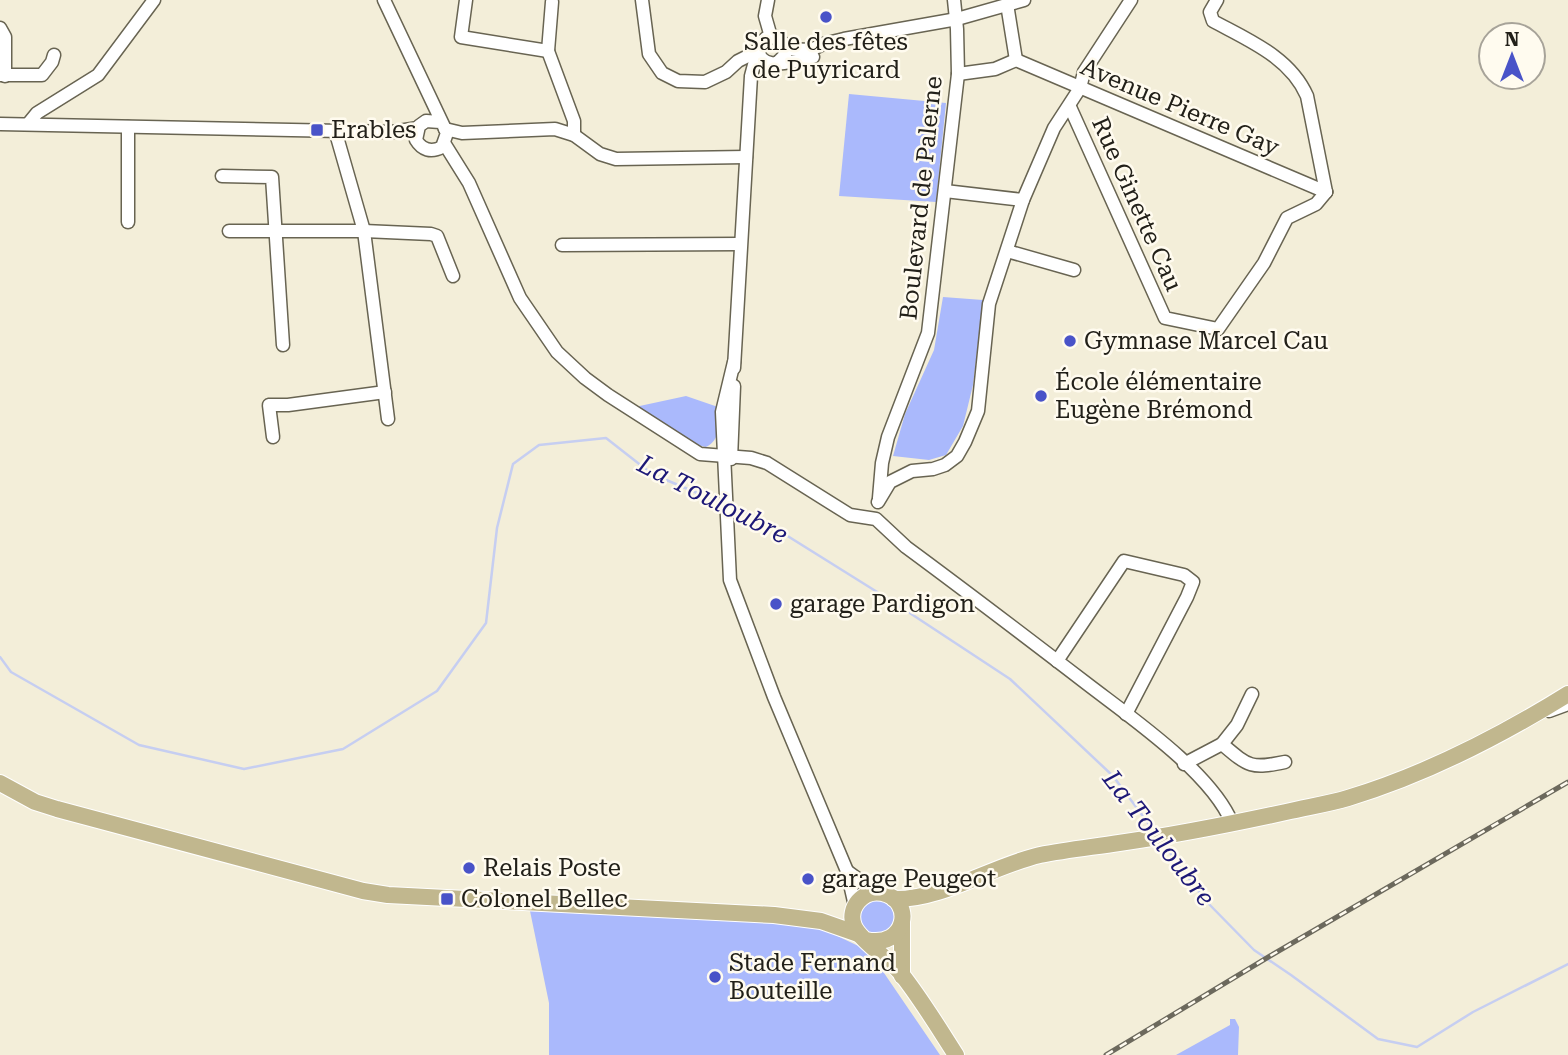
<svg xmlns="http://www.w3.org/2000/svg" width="1568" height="1055" font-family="'Roboto Serif',serif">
	<rect width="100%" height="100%" fill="#f3eed9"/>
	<g fill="#aab9fc">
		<polygon points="849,94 946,103 936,202 839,196"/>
		<polygon points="943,297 983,300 973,385 963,426 946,455 929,460 893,456 905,414 934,350"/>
		<path d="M686 396 718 407C718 424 722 439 706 447L697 445 635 407Z"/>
		<circle cx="877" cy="917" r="17"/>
		<polygon points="530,911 812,924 869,951 940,1055 549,1055 549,1003"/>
		<polygon points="1230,1019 1235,1019 1239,1027 1238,1055 1176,1055 1230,1025"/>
	</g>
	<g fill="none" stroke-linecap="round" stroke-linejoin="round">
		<g stroke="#c6cef1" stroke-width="2.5">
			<polyline points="730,507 762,520 890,600 1010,679 1113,776 1154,831"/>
			<polyline points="0,657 11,672 139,745 244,769 343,749 437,691 486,623 497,528 513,464 539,445 606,438 652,474 721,503"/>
			<polyline points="1162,842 1205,900 1254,950 1291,975 1378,1039 1417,1047 1473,1012 1568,964"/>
		</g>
		<g stroke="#686452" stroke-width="15">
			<g id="minor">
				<path d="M384 0 447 133 442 147C431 153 422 150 416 140L419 126 426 121 440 122"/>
				<polyline points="466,0 461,37 548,51"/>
				<polyline points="642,0 649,54 662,73 678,81 705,82 726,72 738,61 758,51"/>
				<polyline points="768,0 765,16 771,37"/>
				<path d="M1217 0 1210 12 1213 21C1248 40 1290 57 1307 96L1326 192"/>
				<polyline points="552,2 548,51 574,121 574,135"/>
				<polyline points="1007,4 1016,60"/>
				<polyline points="0,28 5,37 5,76"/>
				<polyline points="786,49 811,50 823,44 844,39 957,19 1024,0"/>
				<polyline points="1016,60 1326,192"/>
				<path d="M776 64 785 55 784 44 776 37 766 38C761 42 757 46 759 53 763 72 800 60 813 57"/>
				<polyline points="958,74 995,69 1016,60"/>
				<polyline points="0,75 42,75 52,62 54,55"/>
				<polyline points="1070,107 1165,318 1218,329 1264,263 1287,218 1316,204 1326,192"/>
				<polyline points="0,124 392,132 418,128"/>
				<polyline points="28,124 37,113 98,75 154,0"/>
				<polyline points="445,129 462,133 555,129 574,135 600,154 616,159 746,157"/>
				<polyline points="335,130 364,231 388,419"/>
				<path d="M444 143 469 183 520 298 557 352 585 378 608 395 700 454 751 458 767 463 850 515 876 519 906 547C967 592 1026 637 1086 683 1130 717 1211 772 1232 823"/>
				<polyline points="222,176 272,177 283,345"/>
				<polyline points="945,191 1023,200"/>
				<polyline points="128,222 128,127"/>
				<polyline points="229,231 364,231 431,234 437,236 453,276"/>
				<polyline points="562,245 740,244"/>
				<polyline points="1007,251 1074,270"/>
				<polyline points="734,362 722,412 730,580 774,697 847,871 855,906"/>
				<polyline points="734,368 751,76 755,61 759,56"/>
				<polyline points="273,437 269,405 288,405 385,392"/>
				<polyline points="731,459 734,386"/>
				<polyline points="879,498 882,463 888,437 928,333 958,74 957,29 954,0"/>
				<polyline points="878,502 890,482 912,471 933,469 945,465 957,456 965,442 978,411 989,304 1023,200 1054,128 1080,88 1084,72 1131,0"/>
				<polyline points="1057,661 1124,561 1184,575 1193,582 1187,597 1126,714"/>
				<polyline points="1549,711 1568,704"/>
				<path d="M1222 744C1249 767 1251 769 1285 762"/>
				<polyline points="1184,764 1222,744 1237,725 1252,694"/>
				<polyline points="847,871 876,892"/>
			</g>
		</g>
		<g stroke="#fff" stroke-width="18">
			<g id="major">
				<polyline points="0,783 35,802 57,809 363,891 388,895 774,915 821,921 858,934"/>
				<path d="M894 899C942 900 992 866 1040 855 1066 850 1093 847 1119 843 1175 835 1231 824 1286 812 1307 807 1328 804 1348 798 1427 774 1499 737 1568 694"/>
				<polyline points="902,923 902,976"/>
				<path d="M866 940C907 949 915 900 882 893 863 889 847 908 854 926 859 939 888 959 899 971 920 997 938 1027 956 1055"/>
			</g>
		</g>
		<use href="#minor" stroke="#fff" stroke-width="12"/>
		<use href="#major" stroke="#c1b78e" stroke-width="16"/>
		<g stroke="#6c695d" stroke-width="5">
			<polyline id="rail" points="1106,1055 1270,956 1568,782"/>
		</g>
		<use href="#rail" stroke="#fffbef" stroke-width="2.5" stroke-dasharray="8" stroke-linecap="butt"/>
	</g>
	<g fill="#4953c8" stroke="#fffbef" stroke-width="2.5">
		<circle cx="826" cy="17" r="7"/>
		<rect x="310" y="123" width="14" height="14" rx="3.5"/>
		<circle cx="1070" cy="341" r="7"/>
		<circle cx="1041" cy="396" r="7"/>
		<circle cx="776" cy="604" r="7"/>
		<circle cx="469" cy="868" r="7"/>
		<circle cx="808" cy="879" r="7"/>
		<rect x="440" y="892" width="14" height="14" rx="3.5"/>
		<circle cx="715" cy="977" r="7"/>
	</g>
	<g text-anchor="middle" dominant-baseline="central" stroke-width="5" stroke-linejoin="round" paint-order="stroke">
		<g font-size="24" fill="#222019" stroke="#fffbef" text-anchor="start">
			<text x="826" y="42" text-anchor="middle">Salle des fêtes<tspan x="826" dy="28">de Puyricard</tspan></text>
			<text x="331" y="130">Erables</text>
			<text x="1084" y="341">Gymnase Marcel Cau</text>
			<text x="1055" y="382">École élémentaire<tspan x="1055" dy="28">Eugène Brémond</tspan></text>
			<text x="790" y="604">garage Pardigon</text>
			<text x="483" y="868">Relais Poste</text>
			<text x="822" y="879">garage Peugeot</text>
			<text x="461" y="899">Colonel Bellec</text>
			<text x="729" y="963">Stade Fernand<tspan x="729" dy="28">Bouteille</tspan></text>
		</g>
		<g font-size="24" fill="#222019" stroke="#fffbef">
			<text transform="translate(1180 107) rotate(23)">Avenue Pierre Gay</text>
			<text transform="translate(921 198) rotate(-84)">Boulevard de Palerne</text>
			<text transform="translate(1137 204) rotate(66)">Rue Ginette Cau</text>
		</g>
		<g font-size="26" font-style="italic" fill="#1d1877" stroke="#fffbef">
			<text transform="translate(713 499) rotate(27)">La Touloubre</text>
			<text transform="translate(1159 838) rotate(52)">La Touloubre</text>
		</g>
	</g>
	<g transform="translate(1512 56)"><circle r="33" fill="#fffbef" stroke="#a7a399" stroke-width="2"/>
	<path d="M0-5L12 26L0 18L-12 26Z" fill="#4953c8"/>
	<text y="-10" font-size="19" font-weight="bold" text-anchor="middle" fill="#222019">N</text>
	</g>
</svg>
